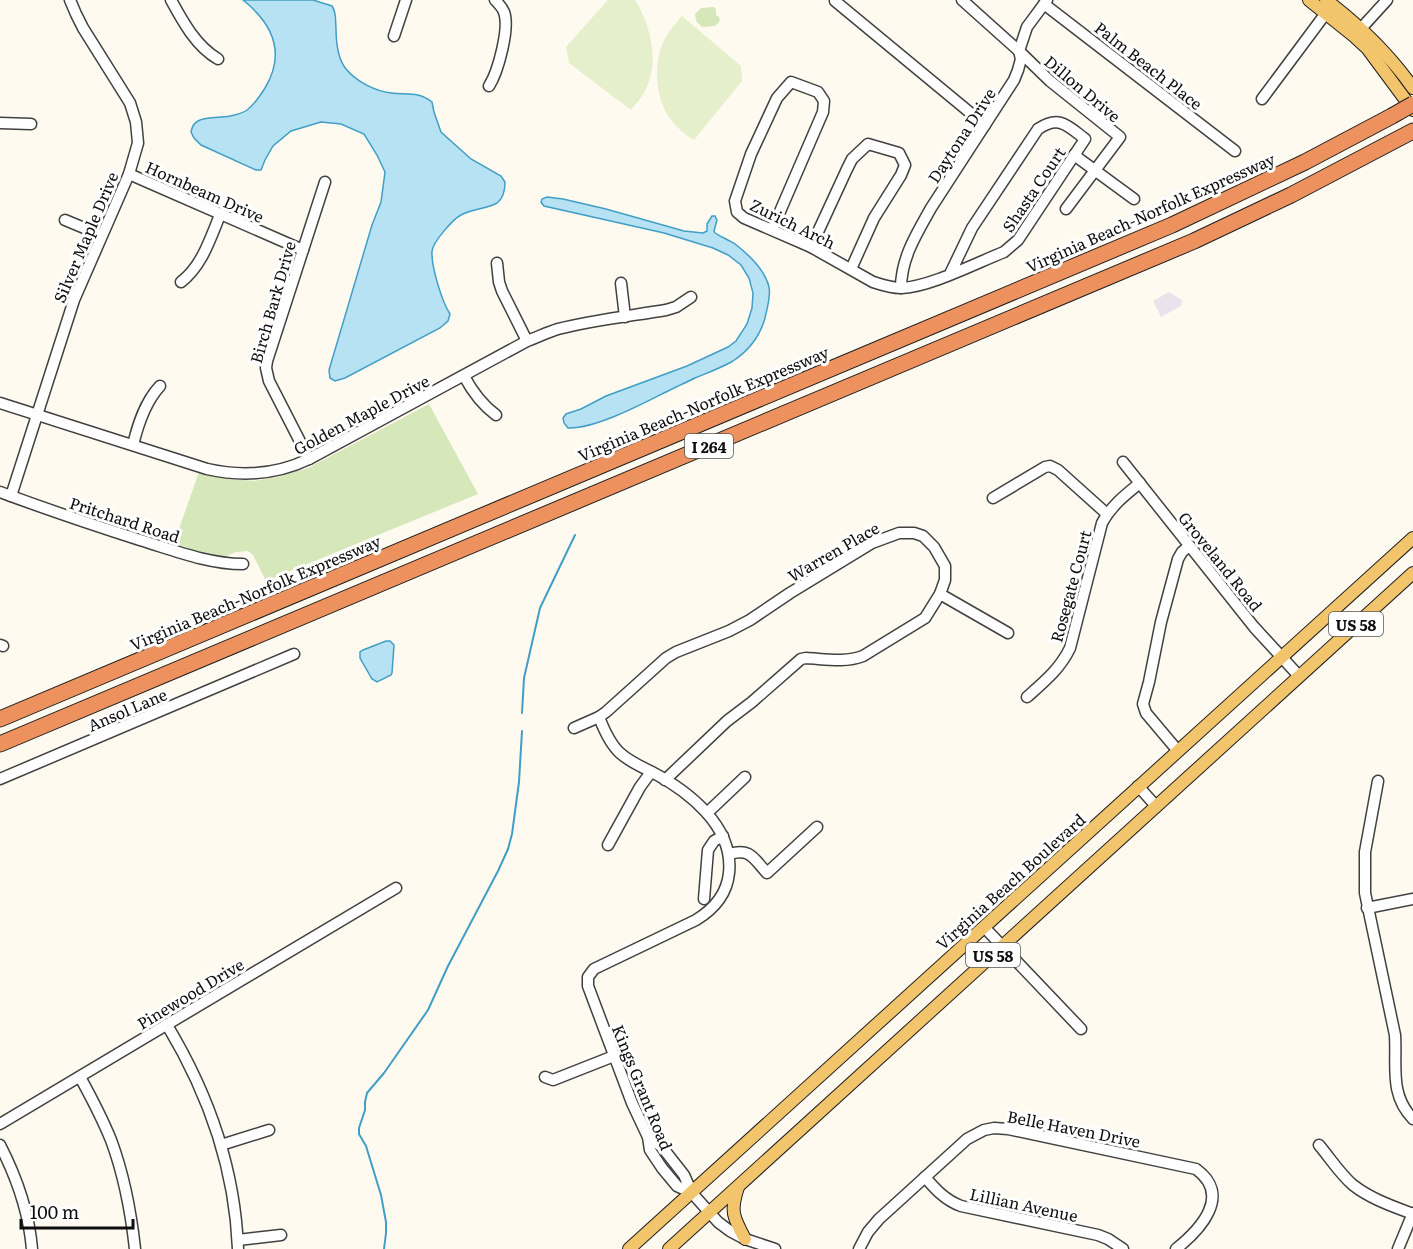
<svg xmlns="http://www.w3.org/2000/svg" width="1413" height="1249" font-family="Literata,serif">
	<rect width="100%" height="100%" fill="#fefaef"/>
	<polygon fill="#eae3ec" points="1169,292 1182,300 1181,306 1161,317 1153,301"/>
	<g fill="#d6e7ba">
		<polygon points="714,7 716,9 716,15 719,17 720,21 715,26 702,27 696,21 695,14 701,8"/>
		<polygon points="429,404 478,494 266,581 253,555 248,551 236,552 219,559 174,543 199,472 233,479 254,481 277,477 308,468"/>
	</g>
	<g fill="#e6efcc">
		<path d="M608 0H635C651 26 660 62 645 91 642 98 635 104 631 110L569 63 566 47Z"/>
		<path d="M682 16 741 66 742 81 694 140C668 124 656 101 657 70 658 61 659 50 663 43 667 33 675 24 682 16Z"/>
	</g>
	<g fill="#b7e2f3" stroke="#419ec7" stroke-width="1.5">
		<path d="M243 0H313L332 6C337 14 335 19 336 28 336 42 337 58 346 69 357 82 375 91 391 93 407 95 418 91 432 102L434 112 441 132 471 159 501 176 505 182C505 190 504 198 497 203 487 209 471 209 461 215 453 219 433 242 432 251 431 266 442 302 450 314L448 321 440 328 345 378 335 381 330 378 329 370 372 225 381 202 385 172 377 155 364 134 341 124 321 122 291 131 273 146 265 160 261 170H256L201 145 194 138 191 132C192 127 194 123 198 121 205 117 213 118 221 117 229 117 241 114 247 110 255 104 260 96 265 88 286 53 273 24 243 0Z"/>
		<path d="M547 197 563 199 606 209 684 231 703 233 707 231V224L712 216H715L717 220 714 231 715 233C721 237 729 240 735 244 748 254 765 270 769 287 771 297 767 308 765 318 760 336 748 351 733 361 721 368 707 373 695 378 687 382 678 386 670 390 644 403 596 429 568 428L564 423 563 418 566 414 581 409 606 396 687 366 728 347 736 341 747 324 752 308 753 293 749 278 741 265 728 255 713 248 664 233 544 206 541 202 542 199Z"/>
		<polygon points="386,641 390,641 394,645 392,673 391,675 377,682 372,679 360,658 360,652 363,650"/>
	</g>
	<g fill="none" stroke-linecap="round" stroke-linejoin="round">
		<g stroke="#419ec7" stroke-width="2">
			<polyline points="522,713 524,678 540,608 575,535"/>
			<polyline points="384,1249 386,1233 386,1222 381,1195 366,1146 359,1134 359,1128 365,1110 365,1102 367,1093 384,1073 428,1010 448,966 498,871 508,849 512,834 519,782 522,731"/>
		</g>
		<g stroke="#414141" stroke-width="13">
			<g id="minor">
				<path d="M171 0C183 22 196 46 218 59"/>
				<polyline points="962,0 1019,51 1050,81 1120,137 1066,209"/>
				<polyline points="835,1 985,125"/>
				<polyline points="1044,4 1235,151"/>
				<polyline points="1356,34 1387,0"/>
				<polyline points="394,36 406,0"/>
				<path d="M489 86C498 72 510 28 504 12 502 7 499 4 495 0"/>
				<polyline points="1262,99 1326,13"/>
				<polyline points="0,123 31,124"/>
				<polyline points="1074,155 1134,199"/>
				<polyline points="129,174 303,250"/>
				<polyline points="65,220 101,235"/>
				<path d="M772 230 823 112 824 101 818 92 791 82 777 98 751 154 735 201 737 212 744 218 811 247 873 282C882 285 892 288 901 288 930 287 976 263 1004 252L1018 240 1085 139C1067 125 1059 115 1038 129L972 228 950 274"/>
				<polyline points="811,247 847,169 852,159 868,144 899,153 905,165 901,175 874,218 851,269"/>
				<polyline points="497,263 499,282 502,291 527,341"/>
				<path d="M181 282C202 266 210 239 220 215"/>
				<polyline points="621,283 625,317"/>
				<path d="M901 288C901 258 917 233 931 208L1014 80 1018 70 1021 59 1019 51 1027 27 1047 0"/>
				<path d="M464 376C472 391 481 404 496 415"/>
				<path d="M0 403 207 469C243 477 276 475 309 459L527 341C538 337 548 332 558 329 593 320 630 316 666 310L676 307 691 297"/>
				<path d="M133 445C138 424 145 402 160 386"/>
				<polyline points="309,459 269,381 266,368 267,361 325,182"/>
				<polyline points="1123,462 1254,627 1299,676"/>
				<path d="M0 492C46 509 93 525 140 540 173 550 208 564 243 564"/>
				<polyline points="11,496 74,300 129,174 138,143 136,122 130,103 83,28 76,14 70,0"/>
				<polyline points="993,498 1045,467 1050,466 1058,470 1107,514"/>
				<polyline points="940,594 1008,633"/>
				<polyline points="0,645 3,646"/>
				<path d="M1027 697C1044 682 1060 669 1070 648L1102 523C1111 506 1125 495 1140 483"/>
				<path d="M599 717C604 730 610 744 620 753 630 762 640 766 652 772 688 791 734 826 729 873 727 894 714 909 696 920L594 969 588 977V986L632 1103 648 1137 650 1150 662 1168 677 1186 692 1193 718 1222 730 1231 745 1239 775 1249"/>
				<path d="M574 728 599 717 606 712 666 658 676 652 729 631 750 620 790 593 872 543 899 533H914L923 536 934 547 945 566V580L940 594 925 618 863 656C845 663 825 659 806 658L801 659 752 702 727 721 665 780"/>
				<polyline points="1178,751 1146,713 1143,704 1149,682 1161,622 1178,559 1182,552 1189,546"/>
				<polyline points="0,779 294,654"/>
				<path d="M1378 781 1365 852V893L1395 1035C1397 1066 1389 1094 1413 1119"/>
				<polyline points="1138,786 1156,806"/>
				<polyline points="707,813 745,777"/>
				<polyline points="608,845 640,787 651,772"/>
				<path d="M729 854C751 848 753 858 767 873L817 827"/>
				<polyline points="704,899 708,850 714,841 723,836"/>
				<polyline points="1367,908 1413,899"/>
				<polyline points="984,927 1081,1029"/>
				<path d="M167 1025C208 1093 235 1169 238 1249"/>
				<path d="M80 1077C91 1097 102 1118 111 1140 124 1175 131 1212 135 1249"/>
				<polyline points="545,1077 553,1080 614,1056"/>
				<polyline points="0,1124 396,888"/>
				<polyline points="648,1137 662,1147 684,1175 692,1193"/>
				<path d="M0 1145C17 1178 29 1213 32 1249"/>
				<polyline points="221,1145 269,1130"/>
				<path d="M1319 1145C1330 1158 1340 1174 1353 1185 1371 1199 1392 1206 1413 1214"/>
				<path d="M925 1177C935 1189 945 1200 961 1206L1098 1235 1108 1239 1123 1249"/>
				<polyline points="238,1240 281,1235"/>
				<path d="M859 1249 868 1232 879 1219 967 1139 984 1130 994 1128 1008 1129 1196 1169C1232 1195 1201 1229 1176 1249"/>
				<polyline points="1398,1249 1413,1213"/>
			</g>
		</g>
		<g stroke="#1f1f1f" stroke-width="14">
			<g id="major">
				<polyline points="1309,0 1354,36 1367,48 1413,110"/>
				<path d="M1326 0C1359 25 1389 54 1413 88"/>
				<path d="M738 1187C730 1211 733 1217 745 1239"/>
				<polyline points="629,1249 1413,538"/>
				<polyline points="669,1249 1413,573"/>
			</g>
		</g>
		<g stroke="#1f1f1f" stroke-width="17">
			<g id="highway">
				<polyline points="0,719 1172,225 1305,162 1392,116"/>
				<polyline points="0,744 1194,241 1291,195 1413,131"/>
			</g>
		</g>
		<use href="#minor" stroke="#fff" stroke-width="10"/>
		<use href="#major" stroke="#f2c46c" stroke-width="12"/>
		<use href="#highway" stroke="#ed925f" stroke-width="15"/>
		<g stroke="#1f1f1f" stroke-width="17" stroke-linecap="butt">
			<polyline id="highway-bridge" points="1392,116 1413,104"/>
		</g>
		<use href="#highway-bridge" stroke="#ed925f" stroke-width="15"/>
	</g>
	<g text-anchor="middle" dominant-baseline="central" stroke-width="6" stroke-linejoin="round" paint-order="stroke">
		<g fill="#fff" stroke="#565656" stroke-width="1.5">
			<rect x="685" y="434" width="48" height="24" rx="4.5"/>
			<rect x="1329" y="612" width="54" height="24" rx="4.5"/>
			<rect x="966" y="943" width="54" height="24" rx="4.5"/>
		</g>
		<g font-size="15" font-weight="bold" fill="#0e0e0e">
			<text x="709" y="446">I 264</text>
			<text x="1356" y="624">US 58</text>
			<text x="993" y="955">US 58</text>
		</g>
		<g font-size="16" fill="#0e0e0e" stroke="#fff">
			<text transform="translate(1149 65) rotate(38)">Palm Beach Place</text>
			<text transform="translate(1083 88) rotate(40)">Dillon Drive</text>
			<text transform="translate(961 135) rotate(-57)">Daytona Drive</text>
			<text transform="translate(1033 189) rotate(-56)">Shasta Court</text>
			<text transform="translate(205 191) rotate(24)">Hornbeam Drive</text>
			<text transform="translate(1150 212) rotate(-24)">Virginia Beach-Norfolk Expressway</text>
			<text transform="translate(793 223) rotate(26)">Zurich Arch</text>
			<text transform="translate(85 237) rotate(-67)">Silver Maple Drive</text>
			<text transform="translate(272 302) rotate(-74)">Birch Bark Drive</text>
			<text transform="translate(703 403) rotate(-23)">Virginia Beach-Norfolk Expressway</text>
			<text transform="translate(361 414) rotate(-28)">Golden Maple Drive</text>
			<text transform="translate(125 519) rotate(18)">Pritchard Road</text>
			<text transform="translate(833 551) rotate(-30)">Warren Place</text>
			<text transform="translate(1221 561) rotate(51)">Groveland Road</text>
			<text transform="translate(1070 586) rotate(-75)">Rosegate Court</text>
			<text transform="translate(255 592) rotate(-23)">Virginia Beach-Norfolk Expressway</text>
			<text transform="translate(127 709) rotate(-23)">Ansol Lane</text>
			<text transform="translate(1010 881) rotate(-42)">Virginia Beach Boulevard</text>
			<text transform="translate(190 993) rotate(-31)">Pinewood Drive</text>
			<text transform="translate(643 1087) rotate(68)">Kings Grant Road</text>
			<text transform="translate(1074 1128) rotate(11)">Belle Haven Drive</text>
			<text transform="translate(1024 1204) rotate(12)">Lillian Avenue</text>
		</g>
	</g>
	<path d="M21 1219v9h112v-9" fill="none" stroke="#0e0e0e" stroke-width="3"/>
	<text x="30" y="1219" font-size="18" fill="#0e0e0e" stroke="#ffffff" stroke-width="4.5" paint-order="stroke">100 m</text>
</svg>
